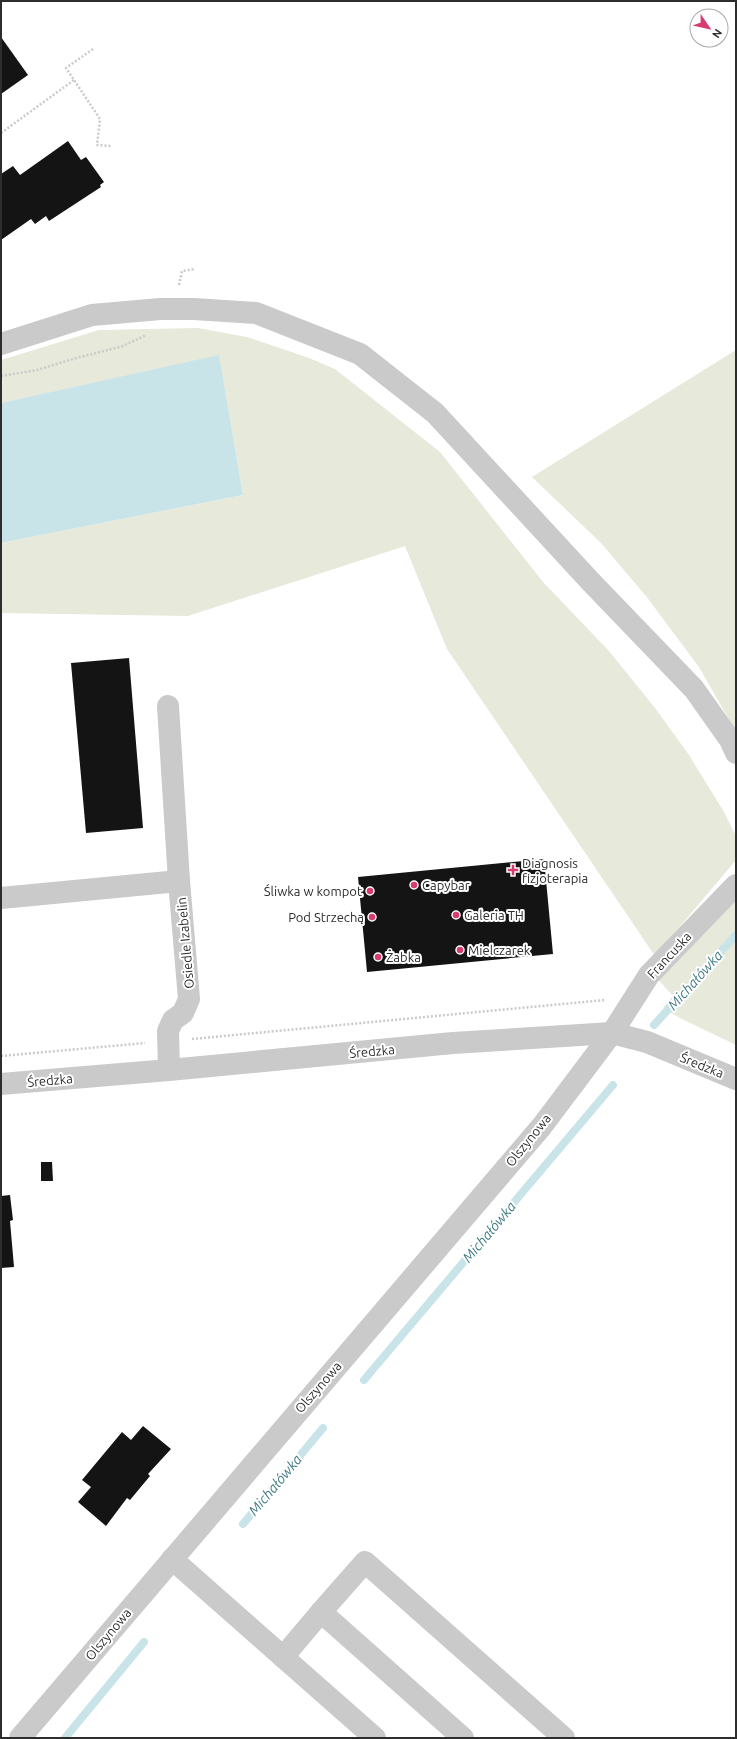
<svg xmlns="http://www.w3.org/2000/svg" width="737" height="1739" font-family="Ubuntu,sans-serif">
	<rect width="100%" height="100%" fill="#fff"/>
	<g fill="#e7e9db">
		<polygon points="198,328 247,337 309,358 335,369 440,452 544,583 609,651 655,708 689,755 724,812 736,836 736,860 655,956 447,649 405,546 188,616 1,613 1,543 243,495 219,356 1,403 1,360 99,330"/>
		<polygon points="736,350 736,732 699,667 646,596 601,543 532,477"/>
		<polygon points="736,881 736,1045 680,1018 663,1008 673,996 655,976"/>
	</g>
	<polygon fill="#c9e4e8" points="219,355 243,495 1,543 1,403"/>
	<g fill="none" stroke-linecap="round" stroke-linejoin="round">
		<g stroke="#c9e4e8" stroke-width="8">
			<polyline points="654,1025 736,935"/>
			<polyline points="364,1380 613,1085"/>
			<polyline points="243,1524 323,1428"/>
			<polyline points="65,1738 144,1642"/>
		</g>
	</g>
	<g fill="#141414">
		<polygon points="1,37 28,75 1,94"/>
		<polygon points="68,141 81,160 86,157 104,182 100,185 101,187 49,221 46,216 35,224 31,219 1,240 1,174 13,166 20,175"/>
		<polygon points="129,658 143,828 86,833 71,663"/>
		<polygon points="544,859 553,954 367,972 358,877"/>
		<polygon points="41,1162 52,1162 53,1181 41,1181"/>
		<polygon points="10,1195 13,1220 10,1221 14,1267 1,1268 1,1196"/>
		<polygon points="143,1426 171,1449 148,1474 150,1476 130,1500 127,1498 106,1526 78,1502 91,1487 82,1480 122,1432 131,1440"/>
	</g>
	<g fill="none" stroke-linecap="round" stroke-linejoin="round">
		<g stroke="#cacaca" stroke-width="2.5" stroke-dasharray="2 2" stroke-linecap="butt">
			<polyline points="93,49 66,68 100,119 97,145 112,146"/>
			<polyline points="1,133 74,80"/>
			<polyline points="179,285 182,271 195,269"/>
			<polyline points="1,376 37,370 73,359 123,346 146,335"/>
			<polyline points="192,1039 605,1000"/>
			<polyline points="1,1056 145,1043"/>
		</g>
		<g stroke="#cacaca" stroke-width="22">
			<polyline points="1,344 92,315 160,309 194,309 256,313 360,354 435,413 591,582 694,689 730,740 736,753"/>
			<polyline points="168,706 179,881 189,999 183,1013 173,1020 168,1031 169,1070"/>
			<polyline points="1,898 179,881"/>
			<polyline points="1,1084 169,1070 453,1043 612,1033 647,1042 736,1079"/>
			<polyline points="172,1559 375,1738"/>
			<polyline points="283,1657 321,1612"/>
			<polyline points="20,1738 542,1126 612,1033 649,975 736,885"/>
			<polyline points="463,1738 321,1612 365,1562 564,1738"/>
		</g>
	</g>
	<g fill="#d83b70" stroke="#fff" stroke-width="1.5">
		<path d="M511 864h4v4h4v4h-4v4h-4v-4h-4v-4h4z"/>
		<circle cx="414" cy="885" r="4"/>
		<circle cx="370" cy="891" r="4"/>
		<circle cx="456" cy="915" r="4"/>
		<circle cx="372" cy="917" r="4"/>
		<circle cx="460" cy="950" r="4"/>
		<circle cx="378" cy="957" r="4"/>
	</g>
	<g text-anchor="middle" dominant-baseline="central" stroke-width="4" stroke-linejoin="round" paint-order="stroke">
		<g font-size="13" fill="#2d2d2d" stroke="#fff" text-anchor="start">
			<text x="522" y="863">Diagnosis<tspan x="522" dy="15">fizjoterapia</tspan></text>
			<text x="422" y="885">Capybar</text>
			<text x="362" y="891" text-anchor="end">Śliwka w kompot</text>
			<text x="464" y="915">Galeria TH</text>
			<text x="364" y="917" text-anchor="end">Pod Strzechą</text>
			<text x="468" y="950">Mielczarek</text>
			<text x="386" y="957">Żabka</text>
		</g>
		<g font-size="13" fill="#2d2d2d" stroke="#fff">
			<text transform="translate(185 943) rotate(-95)">Osiedle Izabelin</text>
			<text transform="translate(669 955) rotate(-47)">Francuska</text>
			<text transform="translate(372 1051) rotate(-5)">Średzka</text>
			<text transform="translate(702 1065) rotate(22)">Średzka</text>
			<text transform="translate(50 1080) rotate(-5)">Średzka</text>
			<text transform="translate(528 1140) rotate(-51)">Olszynowa</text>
			<text transform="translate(318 1387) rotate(-49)">Olszynowa</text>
			<text transform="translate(108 1634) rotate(-50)">Olszynowa</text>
		</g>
		<g font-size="14" font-style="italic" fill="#3f7a82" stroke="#fff">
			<text transform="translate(695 980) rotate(-48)">Michałówka</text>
			<text transform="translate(489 1232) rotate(-50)">Michałówka</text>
			<text transform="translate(275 1485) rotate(-50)">Michałówka</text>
		</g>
	</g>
	<rect width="737" height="1739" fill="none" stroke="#2d2d2d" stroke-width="4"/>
	<g transform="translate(709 28) rotate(124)"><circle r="19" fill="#ffffff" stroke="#ababab"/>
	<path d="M0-3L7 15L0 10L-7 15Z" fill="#d83b70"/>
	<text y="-6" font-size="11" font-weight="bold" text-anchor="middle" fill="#2d2d2d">N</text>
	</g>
</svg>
